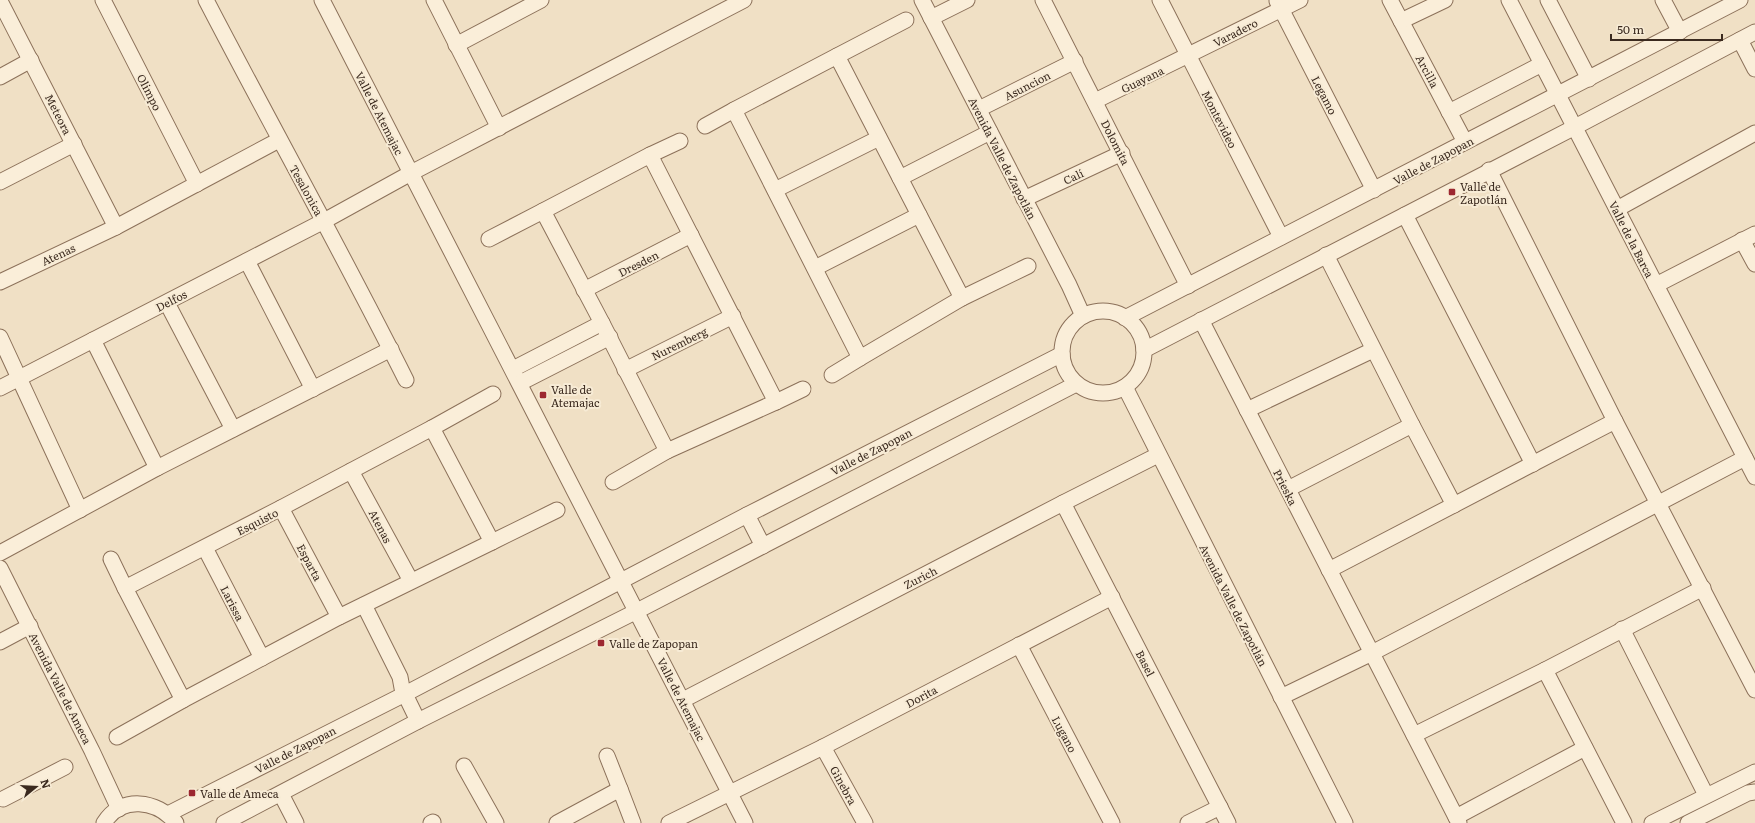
<svg xmlns="http://www.w3.org/2000/svg" width="1755" height="823" font-family="Literata,serif">
	<rect width="100%" height="100%" fill="#f0e0c5"/>
	<g fill="none" stroke-linecap="round" stroke-linejoin="round">
		<g stroke="#8c715a" stroke-width="17">
			<g id="minor">
				<polyline points="103,0 197,184"/>
				<path d="M206 0C272 127 342 252 406 380"/>
				<polyline points="322,0 745,823"/>
				<polyline points="434,0 499,128"/>
				<polyline points="922,0 1069,285 1083,316"/>
				<polyline points="1043,0 1188,286"/>
				<polyline points="1160,0 1281,237"/>
				<polyline points="1390,0 1465,142"/>
				<polyline points="1509,0 1755,477"/>
				<polyline points="1548,0 1589,79"/>
				<polyline points="1663,0 1680,32"/>
				<polyline points="0,1 116,227"/>
				<polyline points="1277,1 1374,190"/>
				<polyline points="931,18 967,0"/>
				<polyline points="1401,21 1445,0"/>
				<polyline points="1740,40 1755,69"/>
				<polyline points="456,45 541,0"/>
				<polygon points="837,56 962,298 860,358 734,110"/>
				<polyline points="837,56 906,20"/>
				<polyline points="0,77 31,60"/>
				<polyline points="1095,101 1300,0"/>
				<polyline points="979,109 1075,61"/>
				<polyline points="1449,112 1542,64"/>
				<polyline points="705,126 734,110"/>
				<polygon points="650,155 776,402 667,451 602,323 543,211"/>
				<polyline points="650,155 680,141"/>
				<polyline points="1489,170 1615,421 1755,690"/>
				<polyline points="900,178 990,132"/>
				<polyline points="0,182 74,144"/>
				<polyline points="775,190 879,138"/>
				<polyline points="1024,199 1122,153"/>
				<polyline points="1617,209 1755,133"/>
				<polyline points="1405,215 1533,464"/>
				<polyline points="489,239 543,211"/>
				<polyline points="1742,240 1755,264"/>
				<polyline points="1326,255 1412,425 1454,505"/>
				<polyline points="247,261 313,389"/>
				<polyline points="815,268 919,215"/>
				<polyline points="0,282 116,227 279,140"/>
				<polyline points="1656,285 1755,234"/>
				<polyline points="584,290 691,235"/>
				<polyline points="962,298 1028,266"/>
				<polyline points="167,303 233,429"/>
				<circle cx="1103" cy="352" r="41"/>
				<polyline points="1125,318 1740,0"/>
				<polyline points="1201,320 1459,823"/>
				<polyline points="0,337 80,510"/>
				<polyline points="93,340 157,468"/>
				<polyline points="1144,350 1575,127 1755,32"/>
				<polyline points="513,369 602,323"/>
				<polyline points="625,370 733,316"/>
				<polyline points="832,375 860,358"/>
				<polyline points="520,383 610,337"/>
				<polyline points="1125,387 1345,823"/>
				<polyline points="0,388 324,221 411,173 744,0"/>
				<polyline points="776,402 803,389"/>
				<polyline points="1247,410 1373,350"/>
				<polygon points="432,428 492,542 339,617 183,700 125,588 281,508"/>
				<polyline points="432,428 493,394"/>
				<polyline points="351,471 411,581"/>
				<polyline points="613,482 667,451"/>
				<polyline points="1288,489 1412,425"/>
				<polyline points="1063,503 1228,823"/>
				<polyline points="281,508 339,617"/>
				<polyline points="747,515 763,546"/>
				<polyline points="492,542 557,510"/>
				<polyline points="205,548 262,658"/>
				<polyline points="0,553 157,468 391,349"/>
				<polyline points="111,559 125,588"/>
				<polyline points="0,568 92,751 119,809"/>
				<polyline points="1329,570 1615,421"/>
				<polyline points="364,605 400,677 402,688 418,721"/>
				<polyline points="1622,629 1706,795"/>
				<polyline points="0,642 30,626"/>
				<polyline points="1019,645 1112,823"/>
				<polyline points="1545,670 1624,823"/>
				<polyline points="1281,697 1372,653 1745,458"/>
				<polyline points="683,700 1063,503 1158,455"/>
				<polyline points="1414,735 1545,670 1703,588"/>
				<polyline points="117,737 183,700"/>
				<polyline points="823,747 865,823"/>
				<polyline points="607,756 620,789"/>
				<polyline points="464,766 496,823"/>
				<polyline points="281,794 296,823"/>
				<polyline points="3,799 65,767"/>
				<polyline points="168,814 405,694 747,515 1062,354"/>
				<polyline points="1456,817 1585,748"/>
				<path d="M104 823C121 795 157 800 176 823"/>
				<polyline points="224,823 418,721 637,611 1076,384"/>
				<polyline points="431,823 433,822"/>
				<polyline points="557,823 620,789 633,823"/>
				<polyline points="669,823 823,747 1112,597"/>
				<polyline points="1188,823 1220,807"/>
				<polyline points="1652,823 1755,772"/>
				<polyline points="1688,823 1748,793 1755,792"/>
			</g>
		</g>
		<use href="#minor" stroke="#faeed9" stroke-width="15"/>
	</g>
	<g fill="#9d2831" stroke="#f7ebd5" stroke-width="1.5">
		<rect x="1448" y="188" width="8" height="8" rx="2"/>
		<rect x="539" y="391" width="8" height="8" rx="2"/>
		<rect x="597" y="639" width="8" height="8" rx="2"/>
		<rect x="188" y="789" width="8" height="8" rx="2"/>
	</g>
	<g text-anchor="middle" dominant-baseline="central" stroke-width="4" stroke-linejoin="round" paint-order="stroke">
		<g font-size="11" fill="#3b2a1f" stroke="#f7ebd5">
			<text transform="translate(1235 32) rotate(-27)">Varadero</text>
			<text transform="translate(1428 71) rotate(62)">Arcilla</text>
			<text transform="translate(1142 79) rotate(-26)">Guayana</text>
			<text transform="translate(1027 85) rotate(-27)">Asuncion</text>
			<text transform="translate(150 92) rotate(63)">Olimpo</text>
			<text transform="translate(1325 95) rotate(63)">Legamo</text>
			<text transform="translate(380 113) rotate(63)">Valle de Atemajac</text>
			<text transform="translate(59 114) rotate(63)">Meteora</text>
			<text transform="translate(1220 119) rotate(63)">Montevideo</text>
			<text transform="translate(1116 142) rotate(63)">Dolomita</text>
			<text transform="translate(1003 158) rotate(63)">Avenida Valle de Zapotlán</text>
			<text transform="translate(1433 160) rotate(-28)">Valle de Zapopan</text>
			<text transform="translate(1073 176) rotate(-25)">Calí</text>
			<text transform="translate(307 190) rotate(61)">Tesalonica</text>
			<text transform="translate(1632 239) rotate(63)">Valle de la Barca</text>
			<text transform="translate(58 254) rotate(-25)">Atenas</text>
			<text transform="translate(638 263) rotate(-27)">Dresden</text>
			<text transform="translate(171 300) rotate(-27)">Delfos</text>
			<text transform="translate(679 343) rotate(-26)">Nuremberg</text>
			<text transform="translate(871 451) rotate(-27)">Valle de Zapopan</text>
			<text transform="translate(1286 487) rotate(63)">Prieska</text>
			<text transform="translate(257 521) rotate(-27)">Esquisto</text>
			<text transform="translate(381 526) rotate(62)">Atenas</text>
			<text transform="translate(310 562) rotate(62)">Esparta</text>
			<text transform="translate(920 577) rotate(-27)">Zurich</text>
			<text transform="translate(233 603) rotate(63)">Larissa</text>
			<text transform="translate(1234 605) rotate(63)">Avenida Valle de Zapotlán</text>
			<text transform="translate(1146 663) rotate(63)">Basel</text>
			<text transform="translate(61 688) rotate(63)">Avenida Valle de Ameca</text>
			<text transform="translate(921 696) rotate(-28)">Dorita</text>
			<text transform="translate(682 699) rotate(63)">Valle de Atemajac</text>
			<text transform="translate(1065 734) rotate(62)">Lugano</text>
			<text transform="translate(295 749) rotate(-27)">Valle de Zapopan</text>
			<text transform="translate(844 785) rotate(61)">Ginebra</text>
		</g>
		<g font-size="11" fill="#3b2a1f" stroke="#f7ebd5" text-anchor="start">
			<text x="1460" y="186">Valle de<tspan x="1460" dy="13">Zapotlán</tspan></text>
			<text x="551" y="389">Valle de<tspan x="551" dy="13">Atemajac</tspan></text>
			<text x="609" y="643">Valle de Zapopan</text>
			<text x="200" y="793">Valle de Ameca</text>
		</g>
	</g>
	<g transform="translate(36 787) rotate(72)" stroke="#f7ebd5" stroke-width="3" paint-order="stroke">
	<path d="M0-3L7 15L0 10L-7 15Z" fill="#3b2a1f"/>
	<text y="-6" font-size="11" font-weight="bold" text-anchor="middle" fill="#3b2a1f">N</text>
	</g>
	<path d="M1611 34v6h111v-6" fill="none" stroke="#3b2a1f" stroke-width="2"/>
	<text x="1617" y="34" font-size="12" fill="#3b2a1f" stroke="#f7ebd5" stroke-width="3" paint-order="stroke">50 m</text>
</svg>
